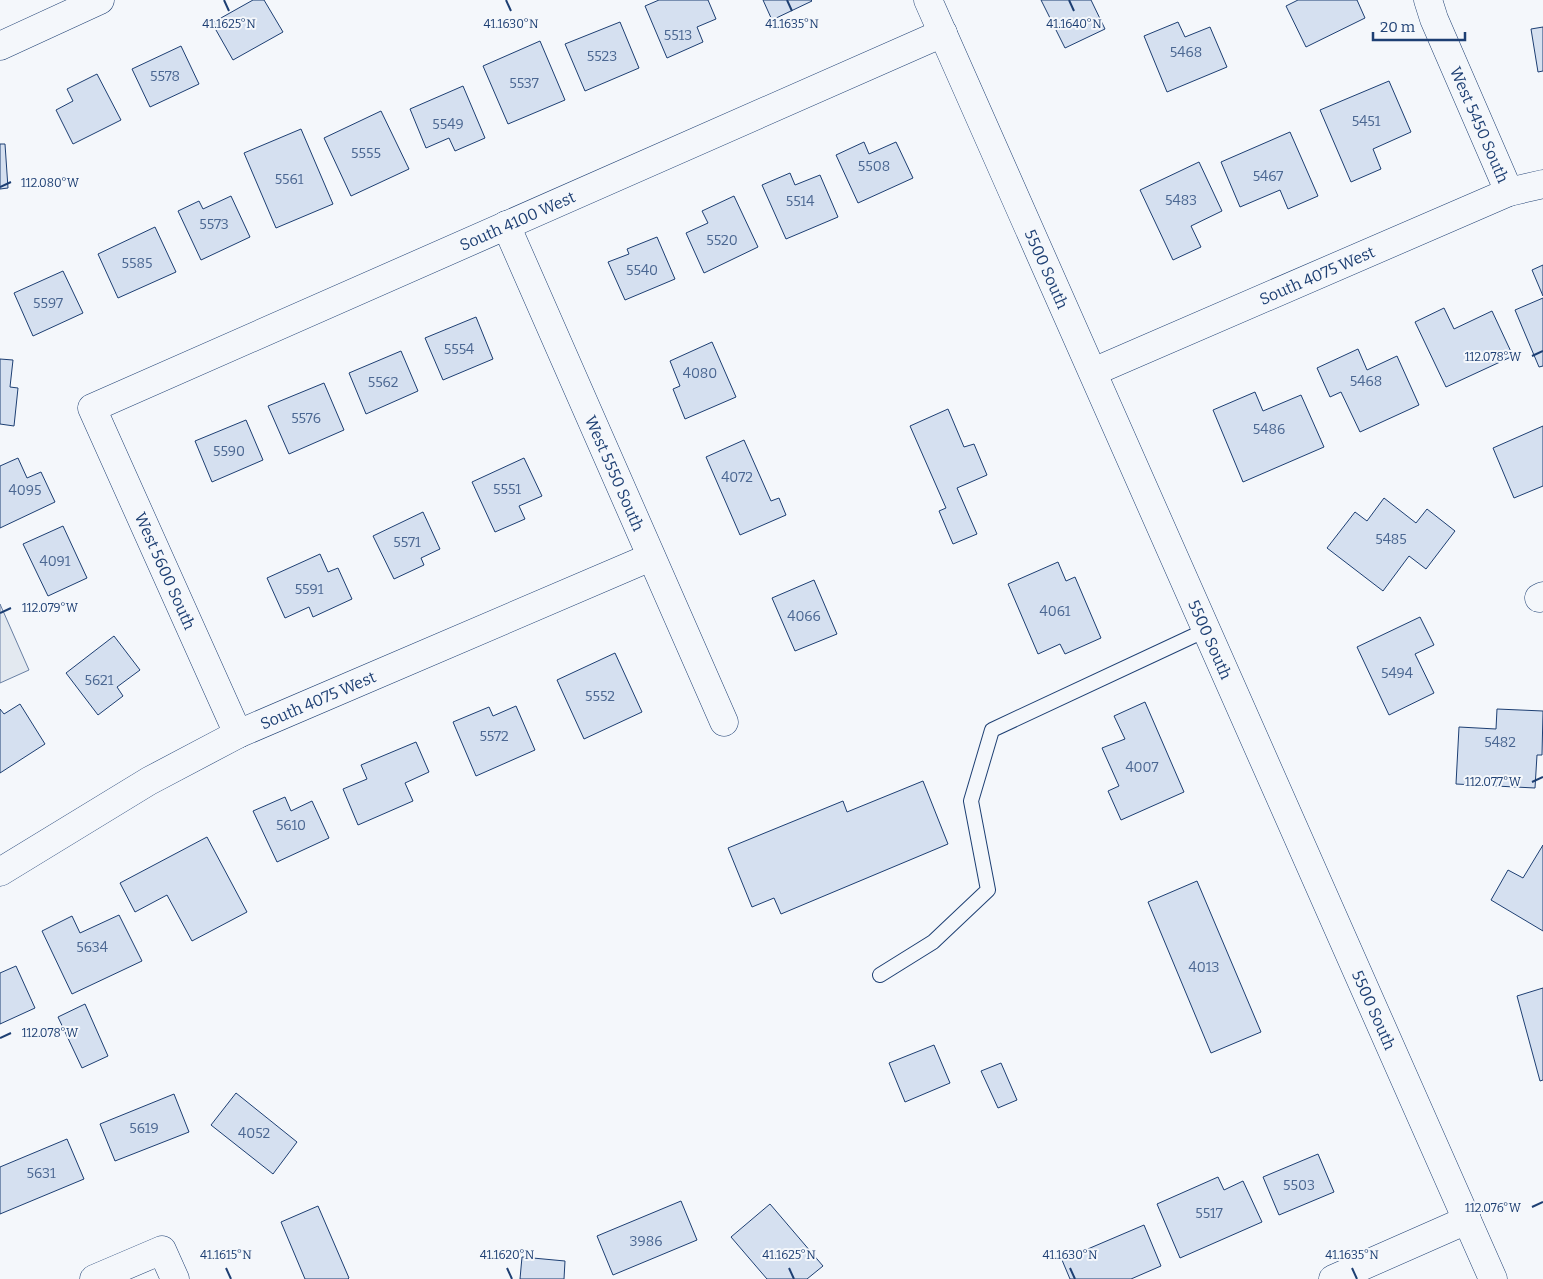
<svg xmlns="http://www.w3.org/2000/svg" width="1543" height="1279" font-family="Bitter,serif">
	<rect width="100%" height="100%" fill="#f4f7fb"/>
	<polygon fill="#e3e9f0" stroke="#687fa3" points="0,604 29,670 0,683"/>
	<g fill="#d5e0f0" stroke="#1d3f73">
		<polygon points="253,0 264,0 283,32 233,60 212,23"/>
		<polygon points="659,0 708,0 716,19 697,27 703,42 667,58 645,6"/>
		<polygon points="763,0 811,0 812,1 772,20"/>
		<polygon points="1041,0 1091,0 1105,29 1065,48"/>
		<polygon points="1298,0 1357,0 1365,18 1306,47 1286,6"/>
		<polygon points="620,22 639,68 585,91 565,44"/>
		<polygon points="1178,22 1185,37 1210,27 1227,67 1167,92 1144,36"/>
		<polygon points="1543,27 1543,71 1538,72 1531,29"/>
		<polygon points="540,41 565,100 508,124 483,66"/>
		<polygon points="181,46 199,84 150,107 132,69"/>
		<polygon points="97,74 121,120 73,144 56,110 73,101 67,89"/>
		<polygon points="1389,81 1411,132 1373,149 1381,169 1351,182 1320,110"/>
		<polygon points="463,86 485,138 455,151 449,138 426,148 410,109"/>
		<polygon points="381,111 409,169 351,196 324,138"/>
		<polygon points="301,129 333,204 276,228 244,153"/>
		<polygon points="1290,132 1318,196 1288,209 1280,190 1240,207 1221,162"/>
		<polygon points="864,142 869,154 896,142 913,178 858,203 836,155"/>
		<polygon points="0,144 5,144 8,188 0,189"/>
		<polygon points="1199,162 1222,211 1191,226 1201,247 1173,260 1140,190"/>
		<polygon points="790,173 795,185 820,175 838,217 786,239 762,185"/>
		<polygon points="231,196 250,237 201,260 178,211 199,201 203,209"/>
		<polygon points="734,196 758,247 704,273 686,233 708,223 702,211"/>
		<polygon points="155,227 176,272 118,298 98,254"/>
		<polygon points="657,237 675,279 625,300 608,262 629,254 627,249"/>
		<polygon points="1543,265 1543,296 1532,270"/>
		<polygon points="63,271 83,313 33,336 14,293"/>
		<polygon points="1543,298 1543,366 1539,367 1515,310"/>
		<polygon points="1444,308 1454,329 1492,311 1513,356 1446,387 1415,322"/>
		<polygon points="476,317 493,359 443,380 425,338"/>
		<polygon points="712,342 736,397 685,419 673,389 680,386 670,361"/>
		<polygon points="1358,349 1367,370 1397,356 1419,405 1360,432 1341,392 1330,397 1317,368"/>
		<polygon points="401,351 418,391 366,414 349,373"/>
		<polygon points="0,359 13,360 10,387 18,388 14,426 0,424"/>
		<polygon points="324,383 344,430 289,454 268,406"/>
		<polygon points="1255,392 1263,411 1301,395 1324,447 1243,482 1213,410"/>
		<polygon points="948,409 964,447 974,444 987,475 957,488 977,534 953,544 939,511 946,508 910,426"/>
		<polygon points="246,420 263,460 212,482 195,441"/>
		<polygon points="1543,426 1543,486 1514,498 1493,448"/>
		<polygon points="744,440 771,501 779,498 786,515 740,535 706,457"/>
		<polygon points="18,458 27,478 41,472 55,502 0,528 0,466"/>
		<polygon points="524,458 542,496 519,506 525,519 495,532 472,482"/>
		<polygon points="1384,498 1416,523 1427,509 1455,531 1426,569 1409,556 1383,591 1327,548 1355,512 1367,521"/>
		<polygon points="423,512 440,549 421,558 424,565 394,579 373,536"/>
		<polygon points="63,526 87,578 48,596 23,544"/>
		<polygon points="320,554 328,572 338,568 352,599 313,617 309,607 285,618 267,578"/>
		<polygon points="1058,562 1066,581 1075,577 1101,638 1065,654 1060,644 1038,654 1008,584"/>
		<polygon points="814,580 837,634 795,651 772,598"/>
		<polygon points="1420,617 1434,645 1415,654 1434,693 1389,715 1357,647"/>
		<polygon points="114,636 140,670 117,687 123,696 98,715 66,673"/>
		<polygon points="615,653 642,712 584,739 557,680"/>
		<polygon points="1145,702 1184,792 1121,820 1108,791 1119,786 1102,748 1125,739 1114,716"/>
		<polygon points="20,704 45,744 0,773 0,709 4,714"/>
		<polygon points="516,706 535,750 476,776 453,722 489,707 493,716"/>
		<polygon points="1497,709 1543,711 1542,755 1537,755 1535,788 1456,784 1459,727 1496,729"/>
		<polygon points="416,742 429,772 405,783 413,801 358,825 343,789 367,779 361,765"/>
		<polygon points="923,781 948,844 781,914 774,898 752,907 728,848 843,801 847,812"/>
		<polygon points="285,797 291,811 312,801 329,838 277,862 253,811"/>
		<polygon points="207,837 247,912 192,941 167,895 135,912 120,883"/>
		<polygon points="1543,845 1543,931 1491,900 1508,870 1523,878"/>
		<polygon points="1197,881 1261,1032 1211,1053 1148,902"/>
		<polygon points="119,915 142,961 72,994 42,931 72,916 80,933"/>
		<polygon points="16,966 35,1008 0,1024 0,973"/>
		<polygon points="1543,988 1543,1080 1540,1081 1517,996"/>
		<polygon points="85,1004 108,1056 82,1068 58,1017"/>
		<polygon points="934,1045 950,1083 905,1102 889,1063"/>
		<polygon points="1001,1063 1017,1100 998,1108 981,1071"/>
		<polygon points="236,1093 297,1142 273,1174 211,1125"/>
		<polygon points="174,1094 189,1132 115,1161 100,1124"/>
		<polygon points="67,1139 84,1179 0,1214 0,1167"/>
		<polygon points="1318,1154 1334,1192 1279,1215 1263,1177"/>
		<polygon points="1218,1177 1224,1190 1243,1181 1262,1222 1180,1258 1157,1204"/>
		<polygon points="681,1201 697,1240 613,1275 597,1236"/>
		<polygon points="770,1204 823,1266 807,1279 767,1279 731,1237"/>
		<polygon points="318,1206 349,1278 348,1279 305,1279 281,1222"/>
		<polygon points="1144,1225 1161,1266 1131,1279 1070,1279 1062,1260"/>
		<polygon points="522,1257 565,1261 564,1279 520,1279"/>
	</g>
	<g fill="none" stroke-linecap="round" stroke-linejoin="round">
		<g stroke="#1d3f73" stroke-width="16">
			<polyline id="service" points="880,975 933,942 988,890 971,801 992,730 1206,630"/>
		</g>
		<g stroke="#1d3f73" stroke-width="29">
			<g id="minor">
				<path id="s1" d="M1428 0 1434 19 1509 192"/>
				<polyline points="0,46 100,0"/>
				<path id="s2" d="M506 225 724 722"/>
				<path id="s3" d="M1093 372 1509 192 1543 184"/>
				<polyline points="1539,598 1543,596"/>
				<path id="s4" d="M238 734 92 408 943 33"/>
				<path id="s5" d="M0 872 149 781 238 734 651 557"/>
				<polyline points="94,1279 162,1250 175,1279"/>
				<polyline points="1333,1279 1467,1220"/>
			</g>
		</g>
		<g stroke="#1d3f73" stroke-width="29">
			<g id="secondary">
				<path id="s6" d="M928 0 1493 1279"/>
			</g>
		</g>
		<use href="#service" stroke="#f4f7fb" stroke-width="14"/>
		<use href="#minor" stroke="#f4f7fb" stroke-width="28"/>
		<use href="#secondary" stroke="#f4f7fb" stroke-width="28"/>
	</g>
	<path fill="none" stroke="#1d3f73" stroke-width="2" d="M224 0 229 11M506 0 511 11M787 0 792 11M1069 0 1074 11M0 187 11 182M1532 356 1543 351M0 613 11 608M1532 782 1543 777M0 1038 11 1033M1532 1207 1543 1202M226 1268 231 1279M507 1268 512 1279M789 1268 794 1279M1070 1268 1075 1279M1352 1268 1357 1279"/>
	<g text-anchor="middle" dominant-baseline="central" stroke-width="4" stroke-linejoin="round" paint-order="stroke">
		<g font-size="14" fill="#4b6792">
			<text x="678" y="35">5513</text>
			<text x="1186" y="52">5468</text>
			<text x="602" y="56">5523</text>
			<text x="165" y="76">5578</text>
			<text x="524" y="83">5537</text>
			<text x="1366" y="121">5451</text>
			<text x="448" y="124">5549</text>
			<text x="366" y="153">5555</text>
			<text x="874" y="166">5508</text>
			<text x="1268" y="176">5467</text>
			<text x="289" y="179">5561</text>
			<text x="1181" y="200">5483</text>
			<text x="800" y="201">5514</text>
			<text x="214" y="224">5573</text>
			<text x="722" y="240">5520</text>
			<text x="137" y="263">5585</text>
			<text x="642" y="270">5540</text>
			<text x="48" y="303">5597</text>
			<text x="459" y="349">5554</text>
			<text x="700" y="373">4080</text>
			<text x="1366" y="381">5468</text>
			<text x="383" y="382">5562</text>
			<text x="306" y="418">5576</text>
			<text x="1269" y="429">5486</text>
			<text x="229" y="451">5590</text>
			<text x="737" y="477">4072</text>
			<text x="507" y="489">5551</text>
			<text x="25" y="490">4095</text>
			<text x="1391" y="539">5485</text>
			<text x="407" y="542">5571</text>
			<text x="55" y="561">4091</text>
			<text x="309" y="589">5591</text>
			<text x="1055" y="611">4061</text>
			<text x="804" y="616">4066</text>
			<text x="1397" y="673">5494</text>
			<text x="99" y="680">5621</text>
			<text x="600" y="696">5552</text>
			<text x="494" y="736">5572</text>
			<text x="1500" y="742">5482</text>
			<text x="1142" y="767">4007</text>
			<text x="291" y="825">5610</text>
			<text x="92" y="947">5634</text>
			<text x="1204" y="967">4013</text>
			<text x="144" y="1128">5619</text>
			<text x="254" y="1133">4052</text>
			<text x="41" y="1173">5631</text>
			<text x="1299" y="1185">5503</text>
			<text x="1209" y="1213">5517</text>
			<text x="646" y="1241">3986</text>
		</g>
		<g font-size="16" fill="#1d3f73" stroke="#f4f7fb">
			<text stroke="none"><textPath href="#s1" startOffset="135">West 5450 South</textPath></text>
			<text stroke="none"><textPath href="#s4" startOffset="822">South 4100 West</textPath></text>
			<text stroke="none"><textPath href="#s6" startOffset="294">5500 South</textPath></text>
			<text stroke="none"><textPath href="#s3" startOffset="244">South 4075 West</textPath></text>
			<text stroke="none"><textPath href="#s2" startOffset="271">West 5550 South</textPath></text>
			<text transform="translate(165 571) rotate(66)">West 5600 South</text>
			<text stroke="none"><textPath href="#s6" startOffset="699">5500 South</textPath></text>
			<text stroke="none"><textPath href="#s5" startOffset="362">South 4075 West</textPath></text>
			<text stroke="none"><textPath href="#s6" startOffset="1104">5500 South</textPath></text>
		</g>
	</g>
	<g font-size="12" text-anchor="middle" fill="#1d3f73" stroke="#f4f7fb" stroke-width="4" stroke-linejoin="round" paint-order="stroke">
		<text x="511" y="28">41.1630°N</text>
		<text x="1074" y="28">41.1640°N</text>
		<text x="229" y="28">41.1625°N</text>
		<text x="792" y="28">41.1635°N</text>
		<text x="50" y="187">112.080°W</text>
		<text x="1493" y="361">112.078°W</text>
		<text x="50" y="612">112.079°W</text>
		<text x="1493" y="786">112.077°W</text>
		<text x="50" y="1037">112.078°W</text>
		<text x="1493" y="1212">112.076°W</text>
		<text x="226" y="1259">41.1615°N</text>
		<text x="507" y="1259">41.1620°N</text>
		<text x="789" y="1259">41.1625°N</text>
		<text x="1070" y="1259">41.1630°N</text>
		<text x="1352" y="1259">41.1635°N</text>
	</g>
	<path d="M1373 32v8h92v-8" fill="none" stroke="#1d3f73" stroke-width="2.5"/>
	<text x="1380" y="32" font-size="15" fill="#1d3f73" stroke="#f4f7fb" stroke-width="4" paint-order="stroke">20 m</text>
</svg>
